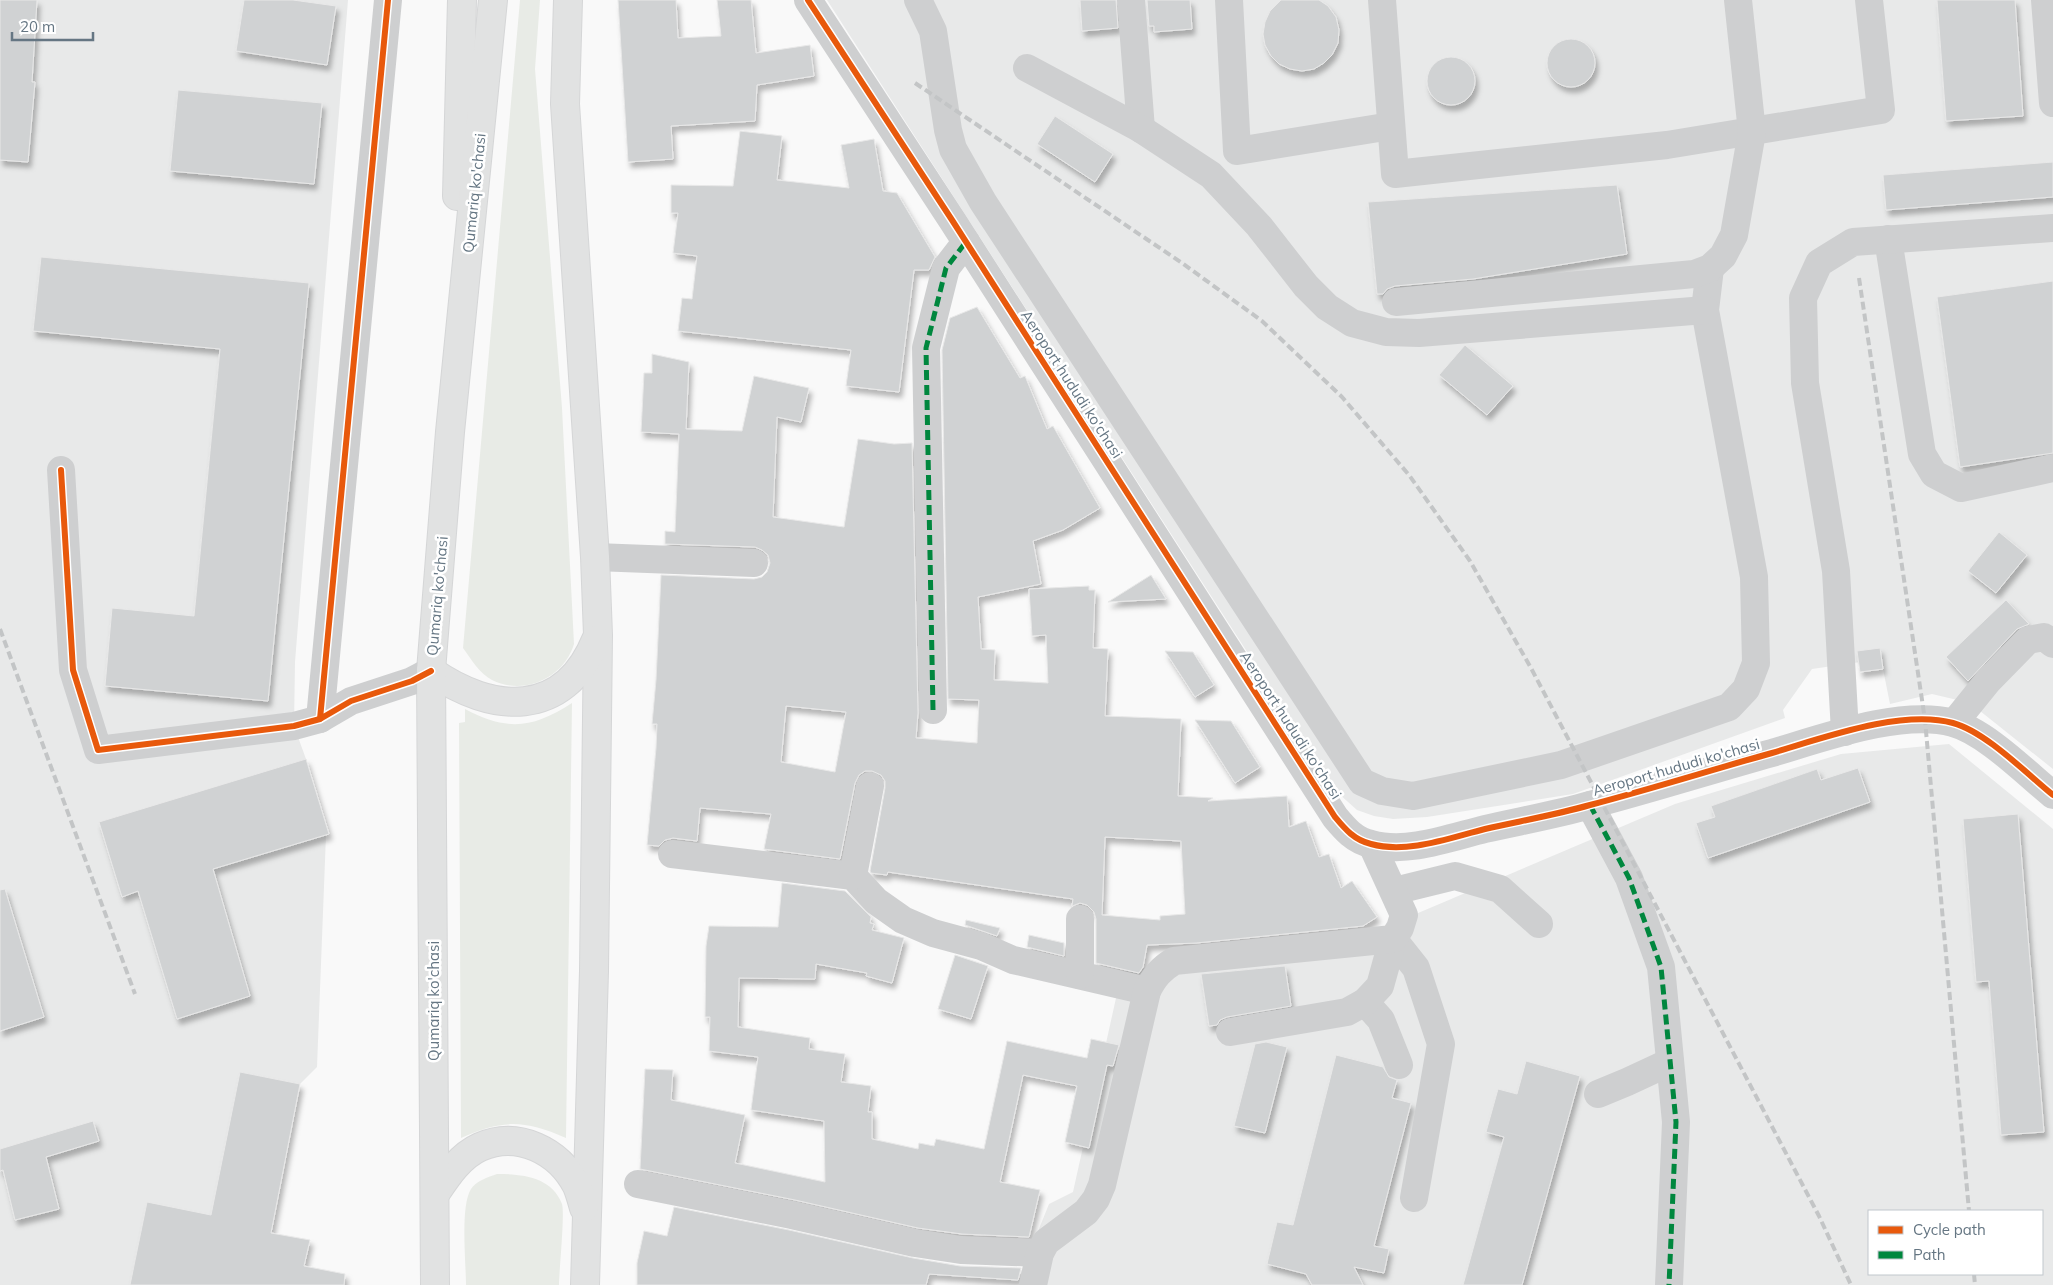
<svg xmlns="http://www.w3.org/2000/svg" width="2053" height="1285" font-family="Mulish,sans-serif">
	<defs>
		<filter id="shadow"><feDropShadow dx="3" dy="5.5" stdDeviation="2.5" flood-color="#0004"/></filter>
	</defs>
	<rect width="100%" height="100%" fill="#f9f9f9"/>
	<g fill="#e8e9e9" fill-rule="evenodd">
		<polygon points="0,0 348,0 295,662 294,726 306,759 326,835 317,1067 300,1084 240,1073 211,1215 147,1202 130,1285 0,1285"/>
		<polygon points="827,0 2053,0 2053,769 1970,703 1932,694 1890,704 1881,659 1812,669 1783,710 1785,718 1573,794 1427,817 1393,819 1374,816 1357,810 1338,793"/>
		<path d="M1949 744 2053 829V1285H1022L1028 1256 1049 1204 1073 1192 1122 971 1371 933 1675 804 1841 754ZM1869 1211H2042V1274H1869Z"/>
	</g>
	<g fill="#e8ebe6">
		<path d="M520 0H540L535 69 562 408 574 644C564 678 524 696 492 680 480 674 471 659 463 648Z"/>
		<path d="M572 703 566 1138C524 1120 503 1119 461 1138L459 723 465 722V709C507 731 532 729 572 703Z"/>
		<path d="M497 1174C522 1174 552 1177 562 1204 565 1213 559 1272 559 1285H466C466 1263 460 1206 471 1189 476 1181 488 1177 497 1174Z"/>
	</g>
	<g fill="#d0d2d3" stroke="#e8e8e8" fill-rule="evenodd" filter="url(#shadow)">
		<polygon points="0,0 37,0 32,82 35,82 28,162 0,160"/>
		<polygon points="244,0 293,0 336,6 327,65 236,51"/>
		<polygon points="618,0 676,0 678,38 721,36 717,0 751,0 756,53 810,45 814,76 757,85 755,121 671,126 673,159 628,162"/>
		<polygon points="1080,0 1116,0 1118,28 1082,31"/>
		<polygon points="1147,0 1190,0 1192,29 1154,32 1154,26 1149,26"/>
		<polygon points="1281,0 1319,0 1328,6 1336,17 1339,30 1338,43 1332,55 1324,63 1314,69 1302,71 1290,69 1279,64 1271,56 1265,45 1263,34 1265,22 1270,11"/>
		<polygon points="1937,0 2015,0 2023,116 1946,121"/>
		<circle cx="1571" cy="63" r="24"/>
		<circle cx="1451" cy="81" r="24"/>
		<polygon points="178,90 322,103 314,184 170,171"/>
		<polygon points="1055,116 1113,154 1095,182 1037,144"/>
		<polygon points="740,131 782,136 777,180 849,188 841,145 874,139 883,191 897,193 935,257 929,270 914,270 899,392 846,386 851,350 678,331 682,298 692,299 697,256 673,253 678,213 671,213 671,185 733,186"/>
		<polygon points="2053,162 2053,197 1886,210 1883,175"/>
		<polygon points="1617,185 1627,254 1473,279 1395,286 1387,289 1383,294 1377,294 1368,202"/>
		<polygon points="41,257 309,283 268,701 105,686 112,608 194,616 220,349 33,331"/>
		<polygon points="2053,281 2053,453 1960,467 1937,297"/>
		<path d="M977 307 1020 378 1025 376 1047 429 1053 426 1100 508 1063 530 1033 541 1041 584 978 597 981 649 995 650 994 680 1048 683 1046 635 1032 636 1029 589 1089 586V590H1095L1093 648 1108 649 1105 716 1181 719 1178 796 1213 798 1208 801 1287 796 1289 827 1306 821 1319 857 1329 854 1341 888 1352 881 1377 917 1363 926 1196 943 1147 945 1143 967 1139 973 1096 963V919L1094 912 1087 905 1080 903 1072 906 1073 899 888 872 887 875 871 873 870 871 885 788V781L881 775 872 771H865L859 775 855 783 840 859 764 849 771 814 700 808 697 841 673 838 665 840 659 846 647 845 656 748 657 724H652L656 680 661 575 754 579 762 577 767 572 770 563 768 555 762 550 755 547 665 544V531L675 532 679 434 641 432 644 373H652V354L689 362 686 429 742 431 754 376 809 388 801 422 777 417 773 517 844 527 858 439 894 444 912 443 918 713 916 738 977 743 979 700 948 699 942 350 950 318ZM786 706 846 712 835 772 781 762ZM1105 837 1181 841 1185 914 1160 916V920L1102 915Z"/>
		<polygon points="1465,345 1513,386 1487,415 1439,375"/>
		<polygon points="1999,532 2027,555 1996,593 1968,571"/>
		<polygon points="1151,575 1166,599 1108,602"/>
		<polygon points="2006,600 2029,624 2017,629 1968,681 1946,657"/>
		<polygon points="1880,648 1883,669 1860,672 1857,651"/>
		<polygon points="1165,651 1193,652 1214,685 1195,697"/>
		<polygon points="1195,720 1231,721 1260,767 1235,783"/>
		<polygon points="306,759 329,834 213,869 250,996 177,1019 138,891 122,897 99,822"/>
		<polygon points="1858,768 1870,802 1708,858 1696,823 1715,817 1711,806 1817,769 1821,780"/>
		<polygon points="2018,814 2044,1132 2001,1135 1989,981 1976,982 1963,819"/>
		<polygon points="782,883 845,891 871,917 870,923 874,924 872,930 904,938 892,983 866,976 867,973 816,964 815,979 739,978 738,1027 810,1038 809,1049 845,1054 841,1082 871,1086 868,1112 872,1112 872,1139 918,1149 919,1143 934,1146 936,1139 984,1149 1007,1041 1087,1058 1091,1039 1119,1045 1113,1066 1107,1065 1089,1148 1065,1142 1077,1086 1023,1075 1000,1182 1040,1190 1029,1237 962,1234 918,1228 795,1200 640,1169 645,1069 673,1070 671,1100 745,1115 735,1163 825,1182 824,1121 751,1110 758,1057 709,1051 710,1017 705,1017 706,946 709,926 778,927"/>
		<polygon points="5,889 44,1017 0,1031 0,890"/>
		<polygon points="966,920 1000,928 997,936 965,925"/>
		<polygon points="1029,935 1064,943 1064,956 1027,947"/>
		<polygon points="955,955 988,966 971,1019 938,1009"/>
		<polygon points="1285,966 1291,1006 1227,1017 1220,1020 1217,1025 1209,1026 1201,974"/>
		<polygon points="1266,1042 1287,1047 1265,1133 1234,1126 1255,1044"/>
		<polygon points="1336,1055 1383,1067 1389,1077 1397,1080 1392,1098 1411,1103 1374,1246 1389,1249 1384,1273 1354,1267 1363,1285 1312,1285 1306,1274 1267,1264 1277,1222 1293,1225"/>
		<polygon points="1526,1061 1580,1076 1522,1285 1463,1285 1504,1137 1486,1132 1498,1089 1517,1094"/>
		<polygon points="240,1072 300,1084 271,1233 310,1240 304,1266 345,1274 344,1285 130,1285 147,1202 211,1215"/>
		<polygon points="93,1121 99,1141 46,1157 59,1209 15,1220 3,1170 0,1171 0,1149"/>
		<polygon points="674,1207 789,1230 913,1258 960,1266 1021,1268 1018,1280 929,1274 926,1285 637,1285 637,1263 644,1231 667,1236"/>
	</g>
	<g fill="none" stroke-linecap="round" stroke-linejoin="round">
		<g stroke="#d5d6d7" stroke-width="30">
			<g id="major">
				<polyline points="568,0 565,104 595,557 598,635 594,971 585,1285"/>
				<polyline points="457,196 462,0"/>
				<path d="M431 671C492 714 564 719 596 640"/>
				<path d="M435 1194C447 1176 460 1156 480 1147 518 1130 559 1151 577 1186 580 1193 582 1201 584 1208"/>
				<polyline points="435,1285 431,671 450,432 493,0"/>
			</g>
		</g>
		<g stroke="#cecfd0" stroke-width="28">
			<polyline points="388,0 320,719 351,701 412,681 431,671"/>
			<path d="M808 0 952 220 1335 817C1345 829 1354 840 1371 844 1407 854 1449 838 1485 829 1520 821 1555 815 1590 805 1651 789 1711 770 1772 753 1823 738 1901 709 1953 723 1986 732 2027 774 2053 795"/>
			<polyline points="918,0 933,31 948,130 953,149 983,202 1362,782 1382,791 1413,796 1561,765 1729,707 1746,689 1756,663 1754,577 1705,310 1710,268"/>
			<polyline points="1131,0 1141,129"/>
			<polyline points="1229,0 1237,151 1391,126"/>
			<polyline points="1382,0 1395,174 1667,145 1881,110 1869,0"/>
			<polyline points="2045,0 2053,103"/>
			<polyline points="1027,68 1141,129 1211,175 1259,226 1306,286 1327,307 1352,323 1386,332 1419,333 1705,310"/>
			<polyline points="1888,239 1922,454 1934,474 1961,488 2053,468"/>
			<polyline points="1396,302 1694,274 1710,268 1723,256 1734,235 1752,132 1738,0"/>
			<polyline points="61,470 73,670 98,750 294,726 320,719"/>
			<polyline points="595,557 754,563"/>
			<polyline points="933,710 926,348 946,268 966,242"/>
			<polyline points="1954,723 1988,681 2028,640 2044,637 2053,644"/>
			<polyline points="1845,732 1836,571 1805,383 1803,298 1819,263 1853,242 2053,228"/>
			<polyline points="1590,805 1629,878 1661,967 1676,1122 1669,1285"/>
			<polyline points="672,854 853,876 876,901 903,920 933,933 981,946 1013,960 1147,991"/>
			<polyline points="853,876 870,786"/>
			<polyline points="1394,891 1455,876 1500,889 1539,924"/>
			<polyline points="1393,939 1416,968 1441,1044 1414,1198"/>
			<polyline points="1080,975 1080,919"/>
			<polyline points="1365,1002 1381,1020 1399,1065"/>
			<polyline points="1230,1032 1347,1012 1365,1002 1380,986 1393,939"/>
			<polyline points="1598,1094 1627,1082 1670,1062"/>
			<polyline points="638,1184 792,1215 915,1243 961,1250 1040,1253"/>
			<path d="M1033 1285 1040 1253 1046 1242 1086 1212 1096 1199 1102 1185 1147 991C1154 977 1161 969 1174 961L1393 939 1400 928 1404 915 1372 845"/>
		</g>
		<use href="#major" stroke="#e1e2e2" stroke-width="28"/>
		<g stroke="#c3c5c6" stroke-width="4" stroke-dasharray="8 4" stroke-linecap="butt">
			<polyline points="915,83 1182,263 1262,321 1342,397 1409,475 1470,561 1531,668 1819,1216 1851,1285"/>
			<polyline points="1859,278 1925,720 1969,1211"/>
			<polyline points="0,629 135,994"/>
			<polyline points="1974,1274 1975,1285"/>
		</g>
		<g stroke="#00873e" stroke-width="5" stroke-dasharray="10 5" stroke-linecap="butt">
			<polyline points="933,710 926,348 946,268 966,242"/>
			<polyline points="1590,805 1629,878 1661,967 1676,1122 1669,1285"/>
		</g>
		<g stroke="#fff" stroke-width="9">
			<g id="cycleway">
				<polyline points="388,0 320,719 351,701 412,681 431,671"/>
				<path d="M808 0 952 220 1335 817C1345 829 1354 840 1371 844 1407 854 1449 838 1485 829 1520 821 1555 815 1590 805 1651 789 1711 770 1772 753 1823 738 1901 709 1953 723 1986 732 2027 774 2053 795"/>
				<polyline points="61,470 73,670 98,750 294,726 320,719"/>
			</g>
		</g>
		<use href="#cycleway" stroke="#e8590c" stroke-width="6"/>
	</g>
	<g text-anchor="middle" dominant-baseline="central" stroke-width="5" stroke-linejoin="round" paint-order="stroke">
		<g font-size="15" fill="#657683" stroke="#fff">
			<text transform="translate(474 193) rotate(-84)">Qumariq ko'chasi</text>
			<text transform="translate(1072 384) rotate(57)">Aeroport hududi ko'chasi</text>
			<text transform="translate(437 596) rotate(-85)">Qumariq ko'chasi</text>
			<text transform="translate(1291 725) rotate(57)">Aeroport hududi ko'chasi</text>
			<text transform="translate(1676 767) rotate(-16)">Aeroport hududi ko'chasi</text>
			<text transform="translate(433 1001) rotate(-90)">Qumariq ko'chasi</text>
		</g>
	</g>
	<rect x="1868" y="1210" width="175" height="65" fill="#ffffff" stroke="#c1c8cd"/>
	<rect x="1878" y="1226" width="25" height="8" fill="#e8590c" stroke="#c1c8cd"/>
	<text x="1913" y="1235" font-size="15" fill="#657683">Cycle path</text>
	<rect x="1878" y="1251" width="25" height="8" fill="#00873e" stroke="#c1c8cd"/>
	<text x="1913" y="1260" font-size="15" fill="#657683">Path</text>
	<path d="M12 32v8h81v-8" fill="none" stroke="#657683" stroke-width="2.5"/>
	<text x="20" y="32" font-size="15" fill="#657683" stroke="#ffffff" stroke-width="4" paint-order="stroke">20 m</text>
</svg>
